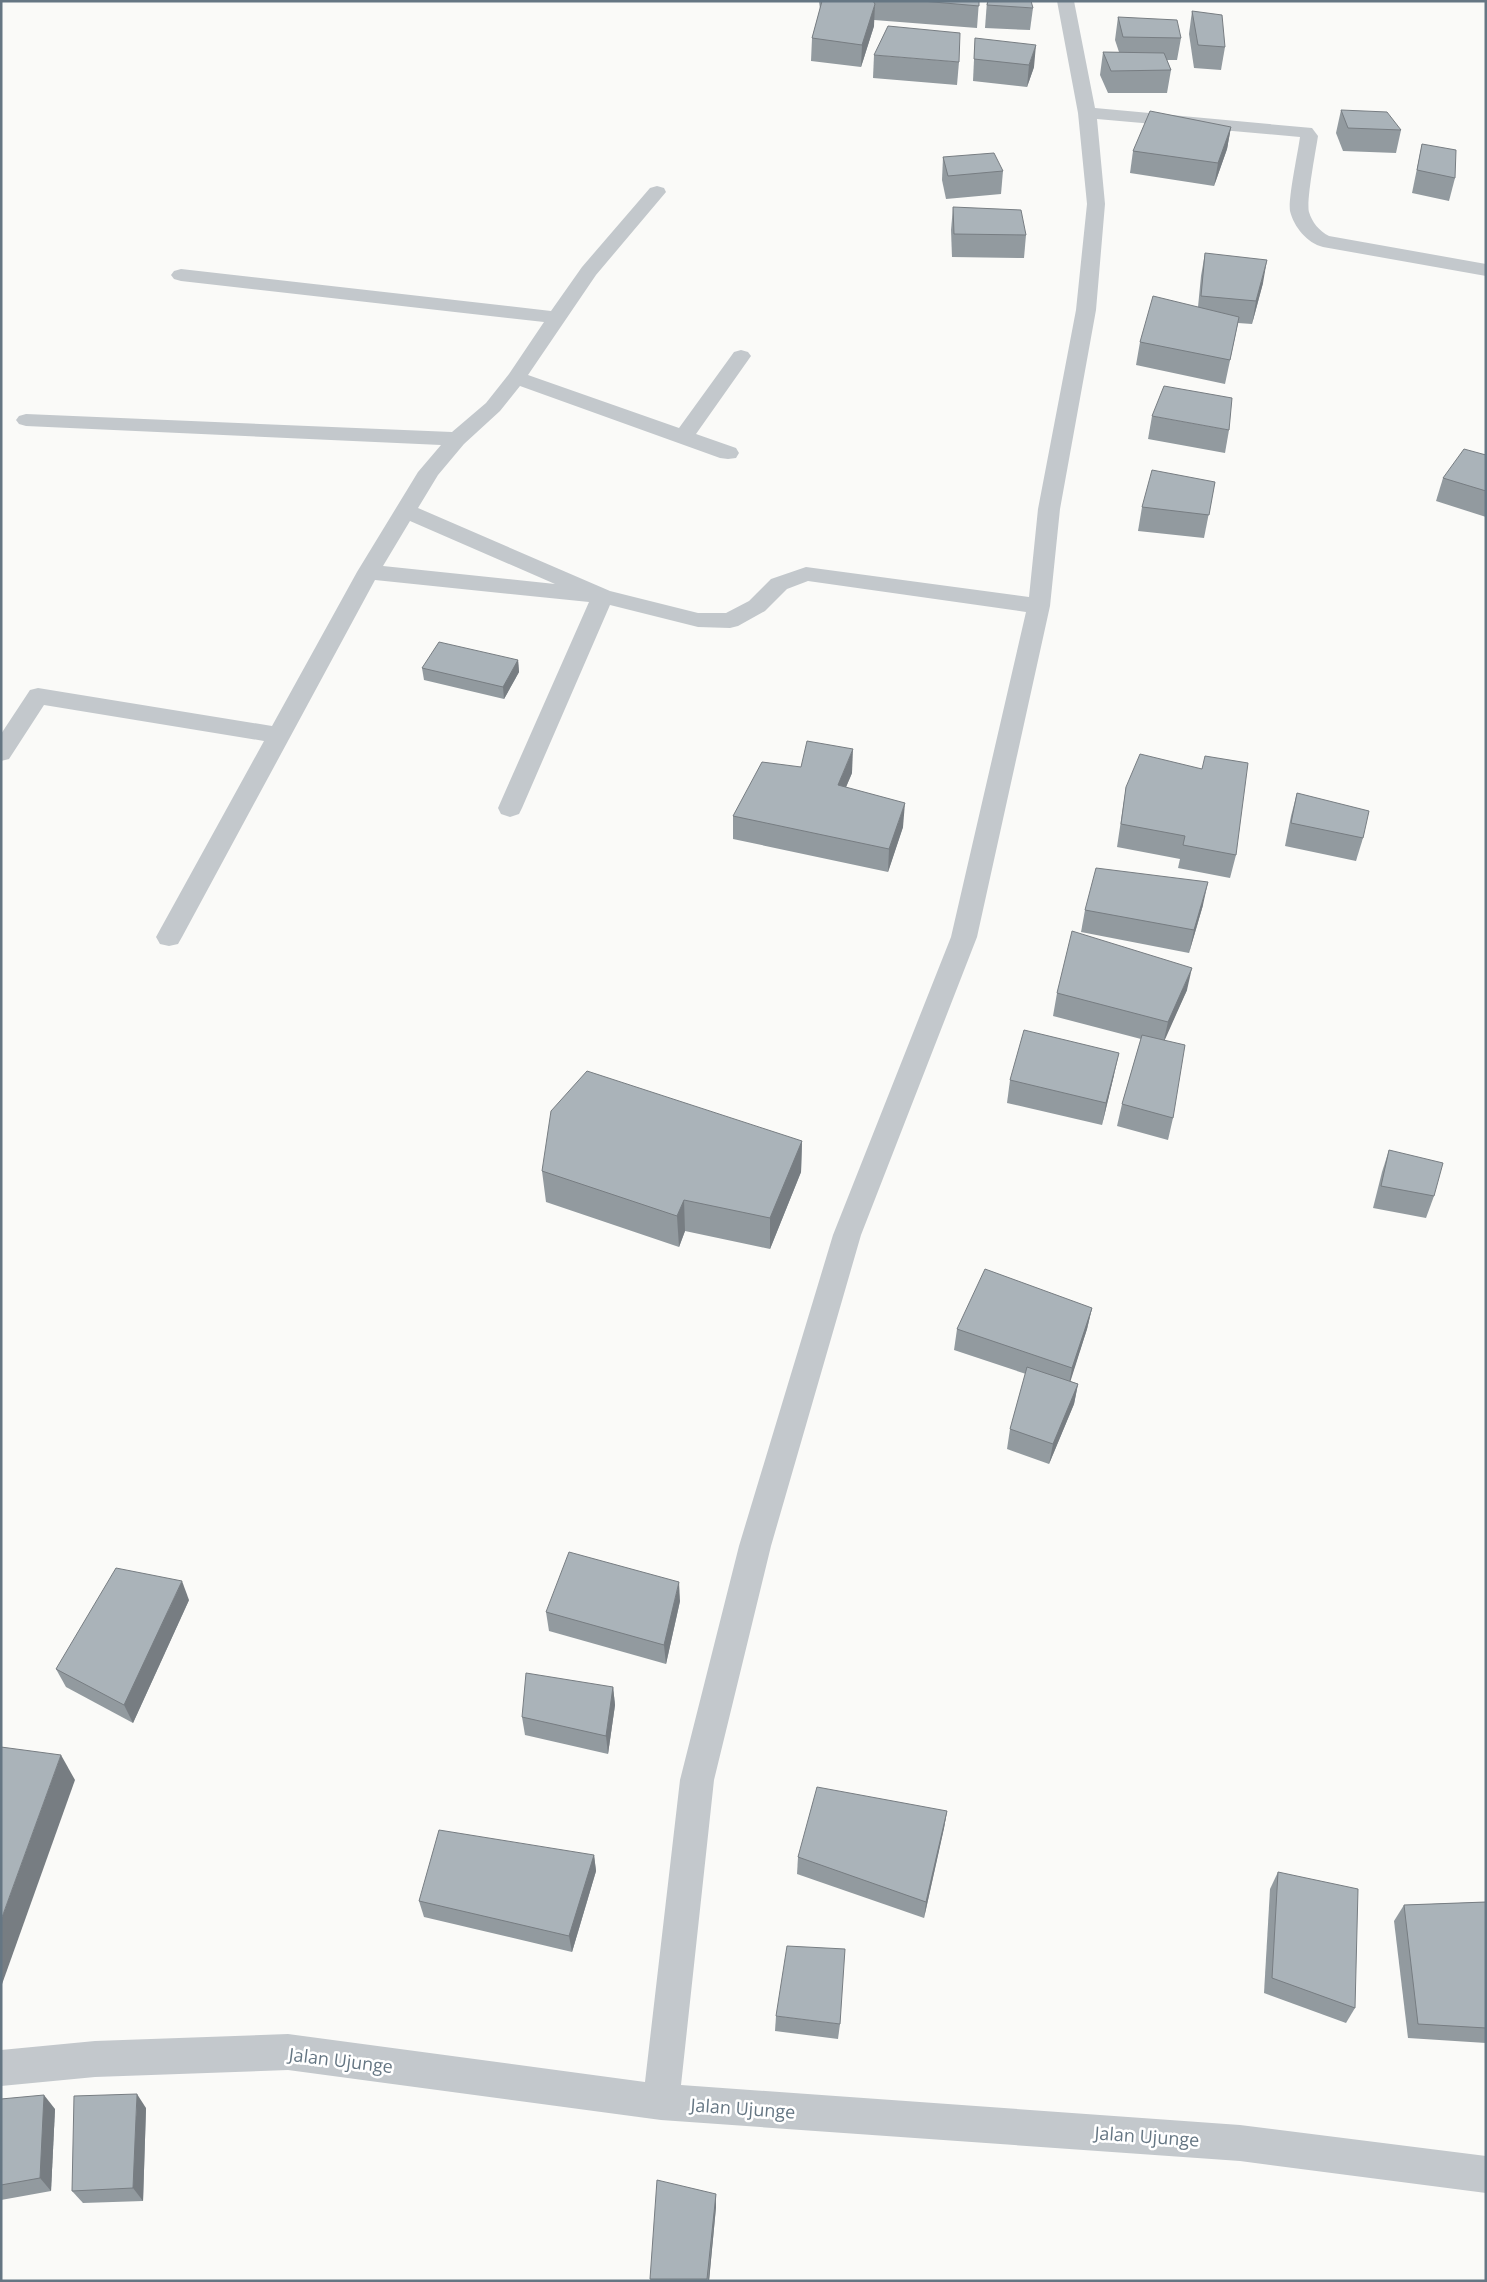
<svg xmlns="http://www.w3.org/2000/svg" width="1487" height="2282" font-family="'Open Sans',sans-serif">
	<rect width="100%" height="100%" fill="#fafaf8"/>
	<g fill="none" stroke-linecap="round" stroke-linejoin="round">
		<path fill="#c3c8cc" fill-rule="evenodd" d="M1057 1H1074L1095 108 1312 128 1318 136C1316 150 1306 201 1309 212 1312 222 1319 231 1329 236L1486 264V276L1323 247C1307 243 1294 227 1290 211 1288 199 1298 152 1300 137L1097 119 1105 204 1096 310 1060 509 1050 606 977 937 861 1235 771 1546 714 1780 681 2085 1240 2125 1486 2156V2193L1240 2161 661 2120 288 2070 95 2077 1 2086V2050L95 2041 288 2034 645 2082 680 1780 739 1546 833 1235 951 937 1026 612 808 581 787 589 765 611 738 626 730 628 698 627 610 605 522 808 519 814 510 817 501 814 498 808 589 602 375 580 182 937 178 944 169 946 160 944 156 937 264 741 44 705 9 759 1 761V734L30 690 38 688 272 726 357 572 418 472 441 445 26 426 19 424 16 420 19 416 26 414 452 432 486 403 509 374 544 322 181 281 174 279 171 275 174 271 181 269 551 311 582 267 650 188 657 186 664 188 666 192 596 275 528 375 679 428 734 352 741 350 748 352 751 356 696 434 736 448 739 453 736 458 728 459 720 458 520 386 500 411 464 444 438 475 418 508 610 591 698 613H726L749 601 771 579 806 567 1029 597 1038 509 1076 310 1087 204 1078 113ZM410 521 555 584 383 566Z"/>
	</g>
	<g fill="#929a9f">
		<polygon points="819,1 979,1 977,28 874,20 874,26 861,67 811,61 812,38 820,9"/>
		<polygon points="987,1 1033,8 1030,30 985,28"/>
		<polygon points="1192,11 1225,47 1221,70 1194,68 1189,34"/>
		<polygon points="1118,17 1181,38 1177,60 1167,60 1171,70 1167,93 1108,93 1100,75 1103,52 1119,52 1115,40"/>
		<polygon points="975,38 1034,67 1027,87 973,81"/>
		<polygon points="874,55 959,62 957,85 873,78"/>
		<polygon points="1341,110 1401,130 1396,153 1343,151 1336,133"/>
		<polygon points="1231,127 1227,149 1214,186 1130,173 1133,151"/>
		<polygon points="1422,144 1455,178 1449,201 1412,193"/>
		<polygon points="943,157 1003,171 1001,194 946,199 942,180"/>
		<polygon points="953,207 1026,235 1024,258 952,257 951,230"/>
		<polygon points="1205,253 1263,283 1252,324 1238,323 1225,384 1136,365 1140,342 1198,307 1201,276"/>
		<polygon points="1152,416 1229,430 1225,453 1148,439"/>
		<polygon points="1486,455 1486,517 1436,501 1443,478"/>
		<polygon points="1215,482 1204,538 1138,531 1142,507"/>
		<polygon points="518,660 519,672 504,699 424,680 422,668"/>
		<polygon points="852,773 846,787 903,827 888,872 733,839 733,816"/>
		<polygon points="1126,787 1236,855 1230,878 1178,868 1180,859 1117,847"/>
		<polygon points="1297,793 1363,838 1356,861 1285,846 1291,816"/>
		<polygon points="1203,905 1189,953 1081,932 1085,910"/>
		<polygon points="1187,990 1164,1040 1173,1118 1168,1140 1117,1126 1122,1104 1141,1039 1053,1016 1057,993"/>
		<polygon points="1114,1075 1102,1125 1007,1103 1010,1080"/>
		<polygon points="802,1141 801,1172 770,1249 685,1231 679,1247 546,1202 542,1171"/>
		<polygon points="1389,1150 1434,1196 1426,1218 1373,1208 1382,1172"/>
		<polygon points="1092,1308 1087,1329 1070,1381 1078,1384 1074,1404 1049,1464 1007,1449 1010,1429 1026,1374 954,1350 957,1329"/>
		<polygon points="189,1600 133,1723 66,1687 56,1669"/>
		<polygon points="680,1601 666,1664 549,1631 546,1612"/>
		<polygon points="613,1687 615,1705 608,1754 525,1735 522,1717"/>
		<polygon points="947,1811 944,1828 924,1918 797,1874 798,1857"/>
		<polygon points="594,1855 596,1871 572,1952 424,1917 419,1901"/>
		<polygon points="1278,1872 1355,2008 1346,2023 1264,1993 1270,1889"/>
		<polygon points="1486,1902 1486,2043 1408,2038 1394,1921 1404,1905"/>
		<polygon points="776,2016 840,2024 838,2039 775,2031"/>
		<polygon points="1,2099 55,2109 51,2191 1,2200"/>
		<polygon points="146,2108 143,2201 83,2203 72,2191"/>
		<polygon points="716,2194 716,2207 709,2281 651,2281 650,2279"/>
	</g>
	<g fill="#777d82">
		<polygon points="875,4 874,26 861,67 862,45"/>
		<polygon points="1036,45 1034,67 1027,87 1029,65"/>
		<polygon points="1231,127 1227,149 1214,186 1218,163"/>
		<polygon points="1267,260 1263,283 1252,324 1256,301"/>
		<polygon points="518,660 519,672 504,699 503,687"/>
		<polygon points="853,749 852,773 837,808 838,785"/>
		<polygon points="905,803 903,827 888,872 889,849"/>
		<polygon points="1208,882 1203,905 1189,953 1194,930"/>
		<polygon points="1192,968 1187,990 1163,1044 1168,1022"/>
		<polygon points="1119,1053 1114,1075 1102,1125 1106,1103"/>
		<polygon points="802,1141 801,1172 770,1249 770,1218"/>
		<polygon points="684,1200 685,1231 679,1247 677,1216"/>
		<polygon points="1092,1308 1087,1329 1068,1389 1072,1368"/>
		<polygon points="1078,1384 1074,1404 1049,1464 1053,1444"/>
		<polygon points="182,1581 189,1600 133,1723 124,1705"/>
		<polygon points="679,1582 680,1601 666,1664 664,1645"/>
		<polygon points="613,1687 615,1705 608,1754 606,1736"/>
		<polygon points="61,1755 75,1780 1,1987 1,1920"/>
		<polygon points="947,1811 944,1828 924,1918 926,1902"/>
		<polygon points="594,1855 596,1871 572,1952 569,1936"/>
		<polygon points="137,2094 146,2108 143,2201 133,2188"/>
		<polygon points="44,2095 55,2109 51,2191 40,2178"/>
		<polygon points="716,2194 716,2207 709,2281 708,2281"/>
	</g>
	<g fill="#aab3b9" stroke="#777d82">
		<polygon points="822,1 873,1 875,4 862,45 812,38"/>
		<polygon points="922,1 979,1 979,6"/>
		<polygon points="988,1 1031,1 1033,8 987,5"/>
		<polygon points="1192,11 1222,15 1225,47 1198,45"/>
		<polygon points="1118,17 1177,20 1181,38 1123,37"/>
		<polygon points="888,26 960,33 959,62 874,55"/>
		<polygon points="975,38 1036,45 1029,65 974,59"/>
		<polygon points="1103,52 1164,53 1171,70 1111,71"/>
		<polygon points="1341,110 1387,112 1401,130 1348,128"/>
		<polygon points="1150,111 1231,127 1218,163 1133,151"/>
		<polygon points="1422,144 1456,150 1455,178 1417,170"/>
		<polygon points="994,153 1003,171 948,176 943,157"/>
		<polygon points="953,207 1021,210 1026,235 954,234"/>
		<polygon points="1205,253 1267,260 1256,301 1201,296"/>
		<polygon points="1153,296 1239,317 1230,360 1140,342"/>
		<polygon points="1164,386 1232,398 1229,430 1152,416"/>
		<polygon points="1464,449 1486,455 1486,491 1443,478"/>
		<polygon points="1152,470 1215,482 1209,515 1142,507"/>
		<polygon points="439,642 518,660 503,687 422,668"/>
		<polygon points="807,741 853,749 838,785 905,803 889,849 733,816 762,762 801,767"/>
		<polygon points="1140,754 1202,769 1205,756 1248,763 1236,855 1183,845 1185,836 1121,824 1126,787"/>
		<polygon points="1297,793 1369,811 1363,838 1291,823"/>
		<polygon points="1096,868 1208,882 1194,930 1085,910"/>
		<polygon points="1072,931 1192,968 1168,1022 1057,993"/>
		<polygon points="1024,1030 1119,1053 1106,1103 1010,1080"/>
		<polygon points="1142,1035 1185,1045 1173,1118 1122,1104"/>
		<polygon points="587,1071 802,1141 770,1218 684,1200 677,1216 542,1171 551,1111"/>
		<polygon points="1389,1150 1443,1163 1434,1196 1381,1186"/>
		<polygon points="985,1269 1092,1308 1072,1368 957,1329"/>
		<polygon points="1027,1367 1078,1384 1053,1444 1010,1429"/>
		<polygon points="569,1552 679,1582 664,1645 546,1612"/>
		<polygon points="116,1568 182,1581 124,1705 56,1669"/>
		<polygon points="526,1673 613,1687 606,1736 522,1717"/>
		<polygon points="1,1747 61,1755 1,1920"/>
		<polygon points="817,1787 947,1811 926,1902 798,1857"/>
		<polygon points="439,1830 594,1855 569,1936 419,1901"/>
		<polygon points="1278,1872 1358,1889 1355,2008 1272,1978"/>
		<polygon points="1486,1902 1486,2028 1418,2024 1404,1905"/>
		<polygon points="787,1946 845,1949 840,2024 776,2016"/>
		<polygon points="137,2094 133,2188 72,2191 74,2096"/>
		<polygon points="44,2095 40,2178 1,2185 1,2099"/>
		<polygon points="657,2180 716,2194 707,2279 650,2279"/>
	</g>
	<g text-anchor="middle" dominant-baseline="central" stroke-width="5" stroke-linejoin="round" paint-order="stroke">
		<g font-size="18" fill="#657683" stroke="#fff">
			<text transform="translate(341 2060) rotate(7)">Jalan Ujunge</text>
			<text transform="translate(743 2108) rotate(4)">Jalan Ujunge</text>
			<text transform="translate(1147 2136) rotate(4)">Jalan Ujunge</text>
		</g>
	</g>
	<rect width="1487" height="2282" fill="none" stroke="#657683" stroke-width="5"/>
</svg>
